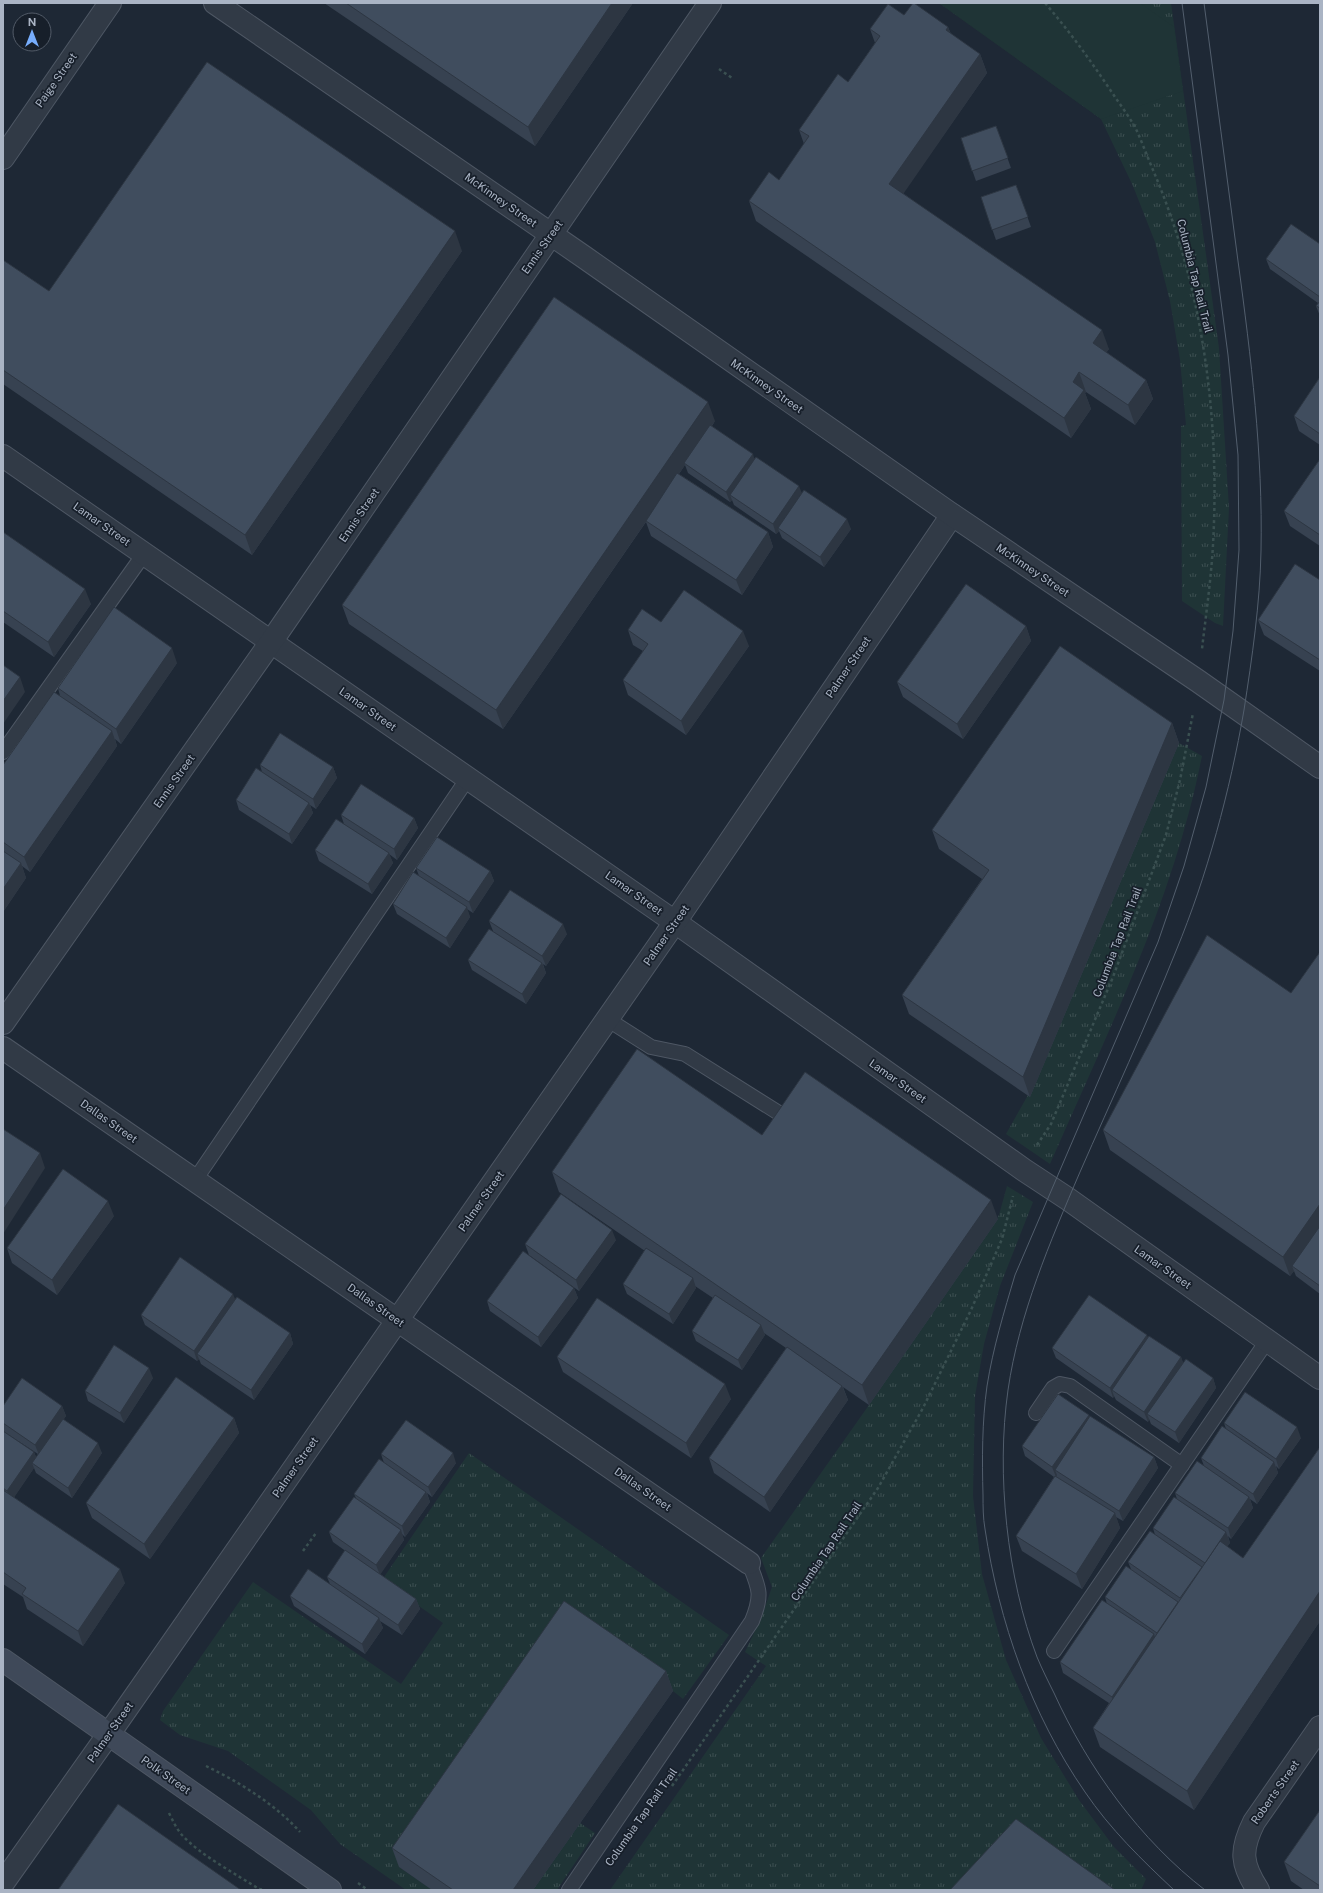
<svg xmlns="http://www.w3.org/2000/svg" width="1323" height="1893" font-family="'Public Sans',sans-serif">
	<defs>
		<pattern id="grass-tufts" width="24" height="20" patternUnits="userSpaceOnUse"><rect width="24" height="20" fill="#1f3436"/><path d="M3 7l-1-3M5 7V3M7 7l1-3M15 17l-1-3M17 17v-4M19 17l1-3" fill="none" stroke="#3d4f51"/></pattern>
	</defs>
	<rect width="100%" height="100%" fill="#1e2835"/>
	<g fill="url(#grass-tufts)">
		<polygon points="939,3 1171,3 1219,348 1229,508 1223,626 1215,623 1182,601 1181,426 1186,425 1180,360 1170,301 1155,242 1133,186 1101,119"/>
		<path d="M1179 743 1202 756C1198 775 1194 794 1189 812 1157 934 1100 1049 1050 1164L1006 1134 1028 1095Z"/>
		<polygon points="1007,1186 1033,1202 1000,1286 984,1344 975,1396 973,1496 982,1574 1006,1660 1041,1738 1079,1800 1114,1847 1146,1879 1141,1890 610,1890 766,1666 745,1652 761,1618 772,1587 761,1558 869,1405 996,1220 999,1215"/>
		<polygon points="469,1453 729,1635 683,1699 673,1691 399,1867 432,1890 406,1890 340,1844 311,1810 228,1751 180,1735 160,1720 163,1711 253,1582 401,1684 443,1623 382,1580"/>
		<polygon points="580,1823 595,1833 557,1890 533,1890"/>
	</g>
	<polygon fill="#1f3436" points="939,3 1140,3 1174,27 1183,91 1101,119"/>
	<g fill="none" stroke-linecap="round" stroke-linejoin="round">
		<g stroke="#4e5764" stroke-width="16">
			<g id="service">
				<polyline points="3,752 144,554"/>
				<polyline points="607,1019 651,1047 685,1054 782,1115"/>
				<polyline points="195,1180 468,778"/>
				<polyline points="1036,1413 1053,1388 1060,1384 1070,1386 1182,1465"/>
				<polyline points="1054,1651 1267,1341"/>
				<path d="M569 1890 752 1621C763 1594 759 1588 749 1563"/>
			</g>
		</g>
		<g stroke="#4e5764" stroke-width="24">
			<g id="minor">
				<polyline points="3,158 110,3"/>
				<polyline points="3,456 675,922 1024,1170 1068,1199 1320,1378"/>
				<polyline points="3,1023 271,642 710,3"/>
				<polyline points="3,1048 749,1563"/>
				<polyline points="3,1883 120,1718 675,922 952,515"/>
				<path d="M1258 1890C1241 1864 1240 1850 1254 1822L1320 1727"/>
			</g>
		</g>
		<g stroke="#4e5764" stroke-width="24">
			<polyline id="tertiary" points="215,3 584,257 948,512 1198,681 1320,767"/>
		</g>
		<g stroke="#4e5764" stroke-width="24">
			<polyline id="secondary" points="3,1660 330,1890"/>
		</g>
		<g stroke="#3a5051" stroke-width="2.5" stroke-dasharray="3 3" stroke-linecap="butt">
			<path d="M1045 3C1071 33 1093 64 1115 97 1122 107 1130 118 1136 129 1142 142 1147 156 1153 170 1203 287 1220 419 1213 545 1211 580 1206 614 1202 649"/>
			<polyline points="719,69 732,78"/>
			<polyline points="1037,1145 1051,1124 1113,977 1166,835 1180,780 1193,713"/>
			<polyline points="303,1551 316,1533"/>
			<path d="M206 1766C239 1782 275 1804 300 1832"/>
			<polyline points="672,1786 878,1488 923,1408 971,1310 1002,1239 1013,1196"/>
			<path d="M169 1813C173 1821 176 1828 182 1835 200 1855 236 1874 259 1889L265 1890"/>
			<polyline points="358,1883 368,1890"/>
		</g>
		<use href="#service" stroke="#313a46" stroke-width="14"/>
		<use href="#minor" stroke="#313a46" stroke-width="22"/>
		<use href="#tertiary" stroke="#313a46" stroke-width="22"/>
		<use href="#secondary" stroke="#3f4959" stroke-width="22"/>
		<g stroke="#525e6d" stroke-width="1">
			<path d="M1204 3C1215 89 1227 175 1238 261 1251 357 1263 454 1261 551 1260 604 1252 658 1244 710 1230 791 1207 876 1176 951 1146 1026 1112 1099 1080 1172 1050 1242 1019 1314 1008 1390 996 1474 1007 1578 1037 1657 1042 1669 1048 1681 1054 1693 1088 1768 1140 1840 1205 1890"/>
			<path d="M1174 1890C1142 1860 1110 1829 1085 1792 1031 1714 999 1622 985 1529 983 1518 983 1506 983 1495 982 1459 982 1422 987 1386 993 1348 1004 1312 1015 1275L1158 942 1184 866 1206 787 1224 700 1233 631 1239 550 1238 455 1228 355 1182 3"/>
		</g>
	</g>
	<g fill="#374251">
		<polygon points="324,3 633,3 535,146"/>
		<polygon points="904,15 948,27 951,34 980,54 987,73 903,193 1109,349 1106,352 1146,380 1153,399 1135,425 1086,392 1085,393 1091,409 1071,438 756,221 749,201 779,180 804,144 799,130 848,82 875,43 870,29"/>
		<polygon points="996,126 1011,168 976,181 961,138"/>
		<polygon points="1016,185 1031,227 996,240 981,197"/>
		<polygon points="1320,244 1320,316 1316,306 1318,303 1270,269 1266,259"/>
		<polygon points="462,251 252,555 3,384 3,260 49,291"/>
		<polygon points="1320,377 1320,445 1299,431 1294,416"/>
		<polygon points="715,421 712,426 755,459 802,493 851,529 824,567 782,538 779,531 776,534 734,505 732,500 730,502 688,473 685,465 679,474 768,532 773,547 742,595 651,536 646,522 503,729 349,624 342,605"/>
		<polygon points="1320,459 1320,546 1290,526 1284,511"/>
		<polygon points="3,532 91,604 54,657 3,622"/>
		<polygon points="1320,580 1320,671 1264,635 1258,620"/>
		<polygon points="661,622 749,646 686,735 628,695 623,680 643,651 633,645 628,630"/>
		<polygon points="1026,626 1031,641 963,739 903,697 897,682"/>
		<polygon points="177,663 121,744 115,739 117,746 30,872 22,866 26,878 3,912 3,765 60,696 58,688"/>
		<polygon points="1172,723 1179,743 1030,1097 909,1014 902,995 982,879 939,849 932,830"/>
		<polygon points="260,765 333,767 337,778 316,809 310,805 313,813 292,844 239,810 236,800 262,772"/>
		<polygon points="341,815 414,818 418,828 397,860 389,854 393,863 372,894 319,861 315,850 344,824"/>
		<polygon points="416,868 490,871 494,881 473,913 467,909 470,917 450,948 397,914 393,904 419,876"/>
		<polygon points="489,921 567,934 546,966 543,964 546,973 526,1004 472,970 468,960 493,931"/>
		<polygon points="1320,952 1320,1294 1296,1276 1294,1271 1290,1276 1110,1150 1103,1130 1291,993"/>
		<polygon points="762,1135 998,1219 869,1405 843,1387 848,1400 770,1512 714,1473 709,1458 786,1348 764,1333 765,1335 742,1370 696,1341 692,1331 713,1298 695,1286 696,1288 673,1324 627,1294 623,1284 645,1251 559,1192 552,1172"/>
		<polygon points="114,1216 57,1295 12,1263 7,1248"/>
		<polygon points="616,1240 579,1291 529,1255 525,1244"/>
		<polygon points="574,1288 578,1298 541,1347 490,1311 487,1301"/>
		<polygon points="141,1315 290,1333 293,1344 254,1400 201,1364 199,1359 197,1361 145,1325"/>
		<polygon points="1148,1338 1181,1357 1183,1363 1213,1378 1216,1388 1179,1443 1151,1424 1149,1419 1148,1422 1116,1400 1114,1396 1113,1398 1056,1358 1052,1348"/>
		<polygon points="557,1357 731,1399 691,1458 563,1372"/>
		<polygon points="153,1378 124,1423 88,1401 85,1391"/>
		<polygon points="3,1406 62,1406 66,1416 63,1420 102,1453 72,1498 36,1473 34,1468 14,1497 125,1583 83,1646 27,1609 23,1597 3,1584 3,1431 34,1452 36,1457 38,1454 3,1431"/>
		<polygon points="1089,1415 1090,1417 1154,1457 1158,1468 1123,1521 1116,1517 1120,1528 1082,1589 1022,1551 1016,1536 1054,1477 1025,1456 1022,1446"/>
		<polygon points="234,1418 239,1433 150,1559 92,1518 86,1503"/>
		<polygon points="1224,1423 1301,1438 1279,1469 1276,1466 1278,1473 1257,1504 1250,1499 1253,1508 1231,1539 1228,1536 1230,1543 1227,1546 1243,1558 1320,1447 1320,1621 1194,1810 1100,1747 1093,1728 1109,1703 1063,1673 1060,1662 1107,1604 1105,1597 1131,1569 1128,1562 1155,1535 1153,1528 1177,1499 1175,1493 1204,1466 1201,1458 1226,1429"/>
		<polygon points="381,1454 456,1463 432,1497 427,1493 430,1502 405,1537 402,1534 404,1540 380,1574 416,1599 420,1609 402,1635 380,1621 383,1628 365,1654 294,1606 290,1596 330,1584 327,1577 347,1552 333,1542 329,1532 357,1500 354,1494 384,1463"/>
		<polygon points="666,1671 673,1691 533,1890 432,1890 399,1867 392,1848"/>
		<polygon points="1320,1810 1320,1890 1304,1890 1291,1881 1284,1862"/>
	</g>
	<g fill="#2d3642">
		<polygon points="612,3 633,3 535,146 528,127"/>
		<polygon points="948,27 955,46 946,30"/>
		<polygon points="980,54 987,73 897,203 889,184"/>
		<polygon points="455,231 462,251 252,555 245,535"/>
		<polygon points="1102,330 1109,349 1100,362 1093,343"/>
		<polygon points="1079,372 1086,392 1085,393 1091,409 1071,438 1064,418 1073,382"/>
		<polygon points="1146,380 1153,399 1135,425 1128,405"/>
		<polygon points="708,402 715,421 685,464 684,463 685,465 503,729 496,710"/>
		<polygon points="753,454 756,464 730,495 732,500 730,502 726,492"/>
		<polygon points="799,486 803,496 778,528 779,531 776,534 773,524"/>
		<polygon points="847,519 851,529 824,567 820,557"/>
		<polygon points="768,532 773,547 742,595 736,580"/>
		<polygon points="85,589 91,604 54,657 48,642"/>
		<polygon points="1026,626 1031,641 963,739 957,724"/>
		<polygon points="743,631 749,646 686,735 681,721"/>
		<polygon points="172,648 177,663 121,744 116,729"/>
		<polygon points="20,677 25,692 3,724 3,701"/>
		<polygon points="1172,723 1179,743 1030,1097 1023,1077"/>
		<polygon points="112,731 117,746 30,872 24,857"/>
		<polygon points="333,767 337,778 316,809 313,799"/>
		<polygon points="309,803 313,813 292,844 289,834"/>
		<polygon points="414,818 418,828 397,860 394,849"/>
		<polygon points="389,853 393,863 372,894 368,884"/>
		<polygon points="21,863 26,878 3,912 3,889"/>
		<polygon points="490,871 494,881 473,913 469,902"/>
		<polygon points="467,907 470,917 450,948 446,938"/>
		<polygon points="563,924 567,934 546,966 542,956"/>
		<polygon points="542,963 546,973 526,1004 522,994"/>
		<polygon points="40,1153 45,1168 3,1234 3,1210"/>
		<polygon points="991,1200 998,1219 869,1405 862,1385"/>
		<polygon points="108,1201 114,1216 57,1295 52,1280"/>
		<polygon points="1320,1204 1320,1233 1292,1266 1294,1271 1290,1276 1283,1257"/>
		<polygon points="612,1230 616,1240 579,1291 576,1280"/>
		<polygon points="693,1278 696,1288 673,1324 669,1314"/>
		<polygon points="574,1288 578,1298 541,1347 538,1337"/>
		<polygon points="233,1294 237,1304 197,1354 199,1359 197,1361 194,1351"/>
		<polygon points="761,1325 765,1335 742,1370 738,1360"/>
		<polygon points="290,1333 293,1344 254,1400 251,1390"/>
		<polygon points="1147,1335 1151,1345 1112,1390 1114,1396 1113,1398 1110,1388"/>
		<polygon points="1181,1357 1185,1368 1147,1414 1149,1419 1148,1422 1144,1412"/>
		<polygon points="149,1368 153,1378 124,1423 120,1413"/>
		<polygon points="1213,1378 1216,1388 1179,1443 1175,1432"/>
		<polygon points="725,1384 731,1399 691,1458 686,1443"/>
		<polygon points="842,1386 848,1400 770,1512 764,1497"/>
		<polygon points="62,1406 66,1416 39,1455 35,1445"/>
		<polygon points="1089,1415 1092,1425 1055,1470 1057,1475 1056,1477 1052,1467"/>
		<polygon points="234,1418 239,1433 150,1559 144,1544"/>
		<polygon points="1297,1427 1301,1438 1279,1469 1276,1459"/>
		<polygon points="98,1443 102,1453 72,1498 68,1488"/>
		<polygon points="34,1452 38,1462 32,1463 34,1468 11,1502 7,1491"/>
		<polygon points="453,1453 456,1463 432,1497 428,1487"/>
		<polygon points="1154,1457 1158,1468 1123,1521 1119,1511"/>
		<polygon points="1274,1462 1278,1473 1257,1504 1253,1494"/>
		<polygon points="426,1492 430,1502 405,1537 402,1526"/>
		<polygon points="1249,1497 1253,1508 1231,1539 1228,1528"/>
		<polygon points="1115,1513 1120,1528 1082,1589 1076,1574"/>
		<polygon points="401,1530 404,1540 380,1575 376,1565"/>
		<polygon points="1226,1532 1230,1543 1208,1574 1205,1563"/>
		<polygon points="120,1569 125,1583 83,1646 78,1631"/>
		<polygon points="1320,1591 1320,1621 1194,1810 1187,1791"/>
		<polygon points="416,1599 420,1609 402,1635 398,1625"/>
		<polygon points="379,1618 383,1628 365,1654 362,1644"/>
		<polygon points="1154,1634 1157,1645 1115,1708 1112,1697"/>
		<polygon points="666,1671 673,1691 533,1890 513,1890"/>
	</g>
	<g fill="#404d5e" stroke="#2d3642">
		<polygon points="346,3 612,3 528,127"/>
		<polygon points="913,3 914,3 948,27 946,30 980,54 889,184 1102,330 1093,343 1146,380 1128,405 1079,372 1073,382 1084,390 1064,418 749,201 769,172 779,180 809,136 799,130 838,74 848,82 880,36 870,29 888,4 904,15"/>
		<polygon points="207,62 455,231 245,535 3,370 3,260 49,291"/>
		<polygon points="996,126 1008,158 972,171 961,138"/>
		<polygon points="1016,185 1028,217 992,230 981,197"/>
		<polygon points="1291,224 1320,244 1320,297 1266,259"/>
		<polygon points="554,297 708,402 496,710 342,605"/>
		<polygon points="1320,301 1320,308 1316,306"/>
		<polygon points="1320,377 1320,434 1294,416"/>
		<polygon points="710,425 753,454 726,492 684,463"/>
		<polygon points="756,457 799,486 773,524 730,495"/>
		<polygon points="1320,459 1320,535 1284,511"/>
		<polygon points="677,473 768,532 736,580 646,521"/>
		<polygon points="804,490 847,519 820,557 778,528"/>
		<polygon points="3,532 85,589 48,642 3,611"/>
		<polygon points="1295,564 1320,580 1320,660 1258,620"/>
		<polygon points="966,584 1026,626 957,724 897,682"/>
		<polygon points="684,590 743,631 681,721 623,680 648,644 628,630 642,609 661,622"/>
		<polygon points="114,607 172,648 116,729 58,688"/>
		<polygon points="1060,646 1172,723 1023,1077 902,995 989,870 932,830"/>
		<polygon points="3,665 20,677 3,701"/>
		<polygon points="54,692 112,731 24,857 3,842 3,765"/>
		<polygon points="280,733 333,767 313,799 260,765"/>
		<polygon points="256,768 309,803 289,834 236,800"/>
		<polygon points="361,784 414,818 394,849 341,815"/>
		<polygon points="336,819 389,853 368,884 315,850"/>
		<polygon points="437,837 490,871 469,902 416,868"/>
		<polygon points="3,851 21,863 3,889"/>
		<polygon points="413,872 467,907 446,938 393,904"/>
		<polygon points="510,890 563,924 542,956 489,921"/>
		<polygon points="489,929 542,963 522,994 468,960"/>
		<polygon points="1207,935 1291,993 1320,952 1320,1204 1283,1257 1103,1130"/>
		<polygon points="637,1049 762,1135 805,1072 991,1200 862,1385 552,1172"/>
		<polygon points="3,1129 40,1153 3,1210"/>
		<polygon points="63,1169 108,1201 52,1280 7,1248"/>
		<polygon points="561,1194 612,1230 576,1280 525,1244"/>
		<polygon points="1320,1226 1320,1286 1292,1266"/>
		<polygon points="646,1248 693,1278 669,1314 623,1284"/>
		<polygon points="523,1251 574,1288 538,1337 487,1301"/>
		<polygon points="180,1257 233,1294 194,1351 141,1315"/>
		<polygon points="715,1295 761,1325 738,1360 692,1331"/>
		<polygon points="1089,1295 1147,1335 1110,1388 1052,1348"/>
		<polygon points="237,1297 290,1333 251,1390 197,1354"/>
		<polygon points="597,1298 725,1384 686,1443 557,1357"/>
		<polygon points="1149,1336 1181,1357 1144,1412 1112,1390"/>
		<polygon points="114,1345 149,1368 120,1413 85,1391"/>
		<polygon points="787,1347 842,1386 764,1497 709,1458"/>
		<polygon points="1186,1359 1213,1378 1175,1432 1147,1414"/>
		<polygon points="176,1377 234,1418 144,1544 86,1503"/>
		<polygon points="22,1378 62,1406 35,1445 3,1423 3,1406"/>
		<polygon points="1245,1392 1297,1427 1276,1459 1224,1423"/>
		<polygon points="1058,1394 1089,1415 1052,1467 1022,1446"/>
		<polygon points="1090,1416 1154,1457 1119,1511 1055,1470"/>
		<polygon points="63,1419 98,1443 68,1488 32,1463"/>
		<polygon points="406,1420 453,1453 428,1487 381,1454"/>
		<polygon points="1222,1426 1274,1462 1253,1494 1201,1458"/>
		<polygon points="3,1431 34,1452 7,1491 3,1488"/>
		<polygon points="1320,1447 1320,1591 1187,1791 1093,1728 1220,1541 1243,1558"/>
		<polygon points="379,1459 426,1492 402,1526 354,1494"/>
		<polygon points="1197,1461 1249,1497 1228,1528 1175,1493"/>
		<polygon points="1055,1476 1115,1513 1076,1574 1016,1536"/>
		<polygon points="3,1490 120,1569 78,1631 22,1594 26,1588 3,1572"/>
		<polygon points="354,1497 401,1530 376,1565 329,1532"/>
		<polygon points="1174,1497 1226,1532 1205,1563 1153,1528"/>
		<polygon points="1150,1531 1202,1567 1180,1598 1128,1562"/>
		<polygon points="345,1550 416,1599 398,1625 327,1577"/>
		<polygon points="1126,1566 1178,1602 1157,1633 1105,1597"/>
		<polygon points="308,1569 379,1618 362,1644 290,1596"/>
		<polygon points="1102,1600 1154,1634 1112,1697 1060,1662"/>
		<polygon points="564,1601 666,1671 513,1890 453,1890 392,1848"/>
		<polygon points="118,1804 241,1890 58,1890"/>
		<polygon points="1320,1810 1320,1886 1284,1862"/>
		<polygon points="1016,1819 1115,1890 950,1890"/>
	</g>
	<g text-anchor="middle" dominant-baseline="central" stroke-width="3.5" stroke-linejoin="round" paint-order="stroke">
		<g font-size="11" fill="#aab4c4" stroke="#171f2a">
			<text transform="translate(56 80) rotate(-55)">Paige Street</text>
			<text transform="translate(501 200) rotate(35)">McKinney Street</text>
			<text transform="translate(542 247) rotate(-55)">Ennis Street</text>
			<text transform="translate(1195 276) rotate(76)">Columbia Tap Rail Trail</text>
			<text transform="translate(767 386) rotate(35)">McKinney Street</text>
			<text transform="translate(359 515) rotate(-56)">Ennis Street</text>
			<text transform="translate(102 524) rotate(35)">Lamar Street</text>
			<text transform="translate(1033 570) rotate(34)">McKinney Street</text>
			<text transform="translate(848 667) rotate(-56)">Palmer Street</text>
			<text transform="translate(368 709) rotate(35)">Lamar Street</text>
			<text transform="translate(174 781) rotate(-55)">Ennis Street</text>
			<text transform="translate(634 893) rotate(35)">Lamar Street</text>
			<text transform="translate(666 935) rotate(-55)">Palmer Street</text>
			<text transform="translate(1117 942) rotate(-69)">Columbia Tap Rail Trail</text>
			<text transform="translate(898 1081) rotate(35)">Lamar Street</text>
			<text transform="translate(109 1121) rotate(35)">Dallas Street</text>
			<text transform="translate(481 1201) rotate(-55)">Palmer Street</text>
			<text transform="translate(1163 1267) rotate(35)">Lamar Street</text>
			<text transform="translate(376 1305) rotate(35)">Dallas Street</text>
			<text transform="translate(295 1467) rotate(-55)">Palmer Street</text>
			<text transform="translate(643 1489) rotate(35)">Dallas Street</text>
			<text transform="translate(826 1551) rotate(-56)">Columbia Tap Rail Trail</text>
			<text transform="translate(110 1732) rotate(-55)">Palmer Street</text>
			<text transform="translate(166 1775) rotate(35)">Polk Street</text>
			<text transform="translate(1275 1792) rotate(-55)">Roberts Street</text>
			<text transform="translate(641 1817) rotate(-55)">Columbia Tap Rail Trail</text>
		</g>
	</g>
	<rect width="1323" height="1893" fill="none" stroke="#aab4c4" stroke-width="8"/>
	<g transform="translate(32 32)"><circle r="19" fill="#171f2a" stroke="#525b68"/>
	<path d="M0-3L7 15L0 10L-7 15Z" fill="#77adfc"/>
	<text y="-6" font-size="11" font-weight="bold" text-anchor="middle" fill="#aab4c4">N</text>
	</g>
</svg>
